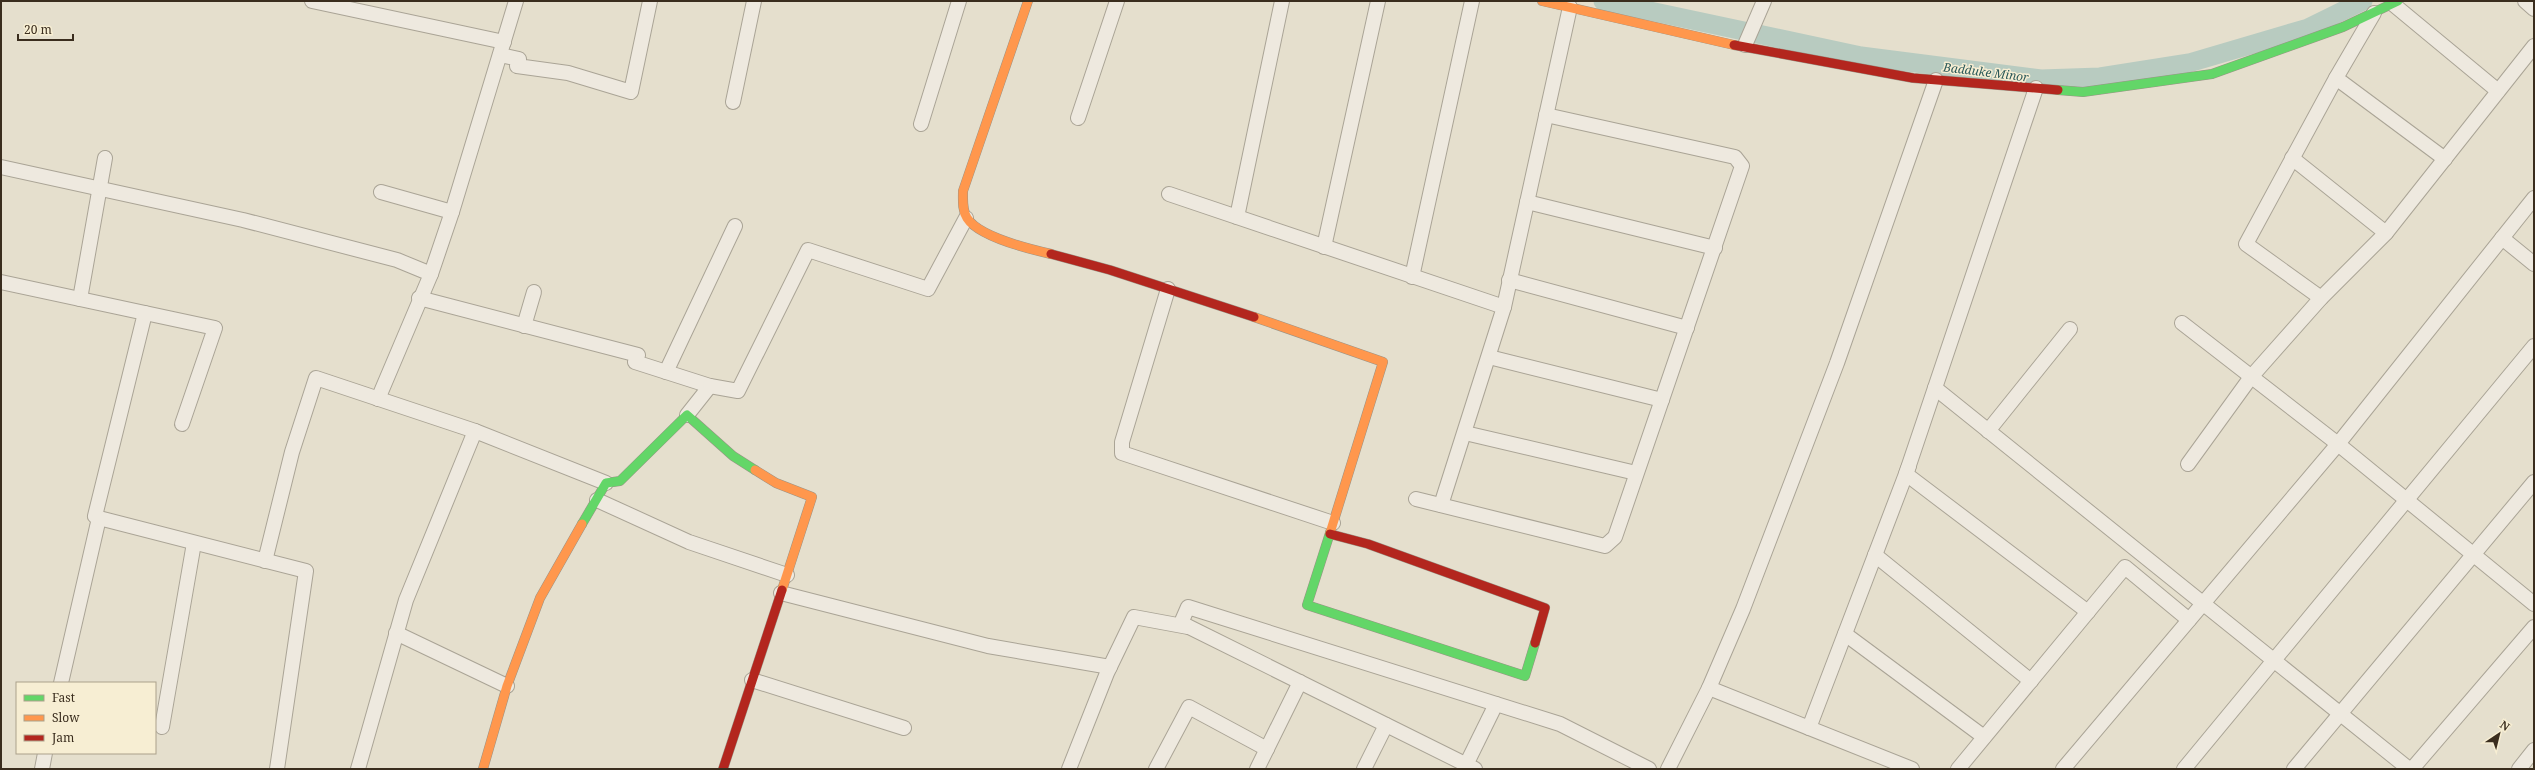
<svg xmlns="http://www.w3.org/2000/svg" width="2535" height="770" font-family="'Noto Serif',serif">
	<rect width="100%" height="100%" fill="#e5dfcd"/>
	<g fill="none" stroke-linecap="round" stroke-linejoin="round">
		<polyline stroke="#b8cbc0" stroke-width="19" points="1603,1 1861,56 2041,79 2100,77 2189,63 2308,28 2363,1"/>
		<g stroke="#aaa496" stroke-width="16">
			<g id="street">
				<polyline points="312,1 504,42"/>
				<polyline points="2525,1 2534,9"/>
				<polyline points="2393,4 2498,91"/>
				<polyline points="1745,45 1764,1"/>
				<polyline points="500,55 519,59 517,66 568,73 631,92 650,1"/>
				<polyline points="2336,78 2374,13"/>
				<polyline points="2036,88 1906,474 2088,612"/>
				<polyline points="733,102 754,1"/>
				<polyline points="1078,118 1117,1"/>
				<polyline points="921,124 959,1"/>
				<polyline points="2292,158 2386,233"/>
				<polyline points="1,167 243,220 397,260 431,274 378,399"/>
				<polyline points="381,192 452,212 431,274"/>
				<polyline points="1169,194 1504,307"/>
				<polyline points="1527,202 1715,248"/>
				<polyline points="452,212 516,1"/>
				<polyline points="1237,217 1282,1"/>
				<polyline points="2502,238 2534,264"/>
				<polyline points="1324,247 1378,1"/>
				<polyline points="1412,277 1472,1"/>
				<polyline points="1509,280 1687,328"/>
				<polyline points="1,282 145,313 95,516 99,518 61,683"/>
				<polyline points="1168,289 1122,442 1122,453 1333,523"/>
				<polyline points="419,298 638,355 635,362 710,386 687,415"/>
				<polyline points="2321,298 2246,244 2336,78 2445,159"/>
				<polyline points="80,299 105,158"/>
				<polyline points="145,313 215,328 182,424"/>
				<polyline points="2182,323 2338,444 2534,604"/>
				<polyline points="524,326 534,292"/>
				<polyline points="1489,357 1662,400"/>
				<polyline points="666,372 735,226"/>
				<polyline points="710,386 738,391 808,250 928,289 966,218"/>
				<polyline points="1935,388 2409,769"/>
				<polyline points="1988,431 2070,329"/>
				<polyline points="1465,433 1636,473"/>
				<polyline points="2188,464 2251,377 2321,298 2386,233 2534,46"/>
				<polyline points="1416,499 1605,546 1615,537 1742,166 1735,157 1546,115"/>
				<polyline points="597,500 689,542 787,575"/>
				<polyline points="1441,505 1504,307 1570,7"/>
				<polyline points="99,518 306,571 277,769"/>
				<polyline points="1875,555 2031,681"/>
				<polyline points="265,561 292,452 316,378 475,431"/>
				<polyline points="781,593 988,646 1110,667"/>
				<polyline points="396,633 507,686"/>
				<polyline points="1845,634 1984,737"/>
				<polyline points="752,680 904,728"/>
				<polyline points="1709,688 1912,769"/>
				<polyline points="162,727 194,543"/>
				<polyline points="1809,728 1909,466"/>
				<polyline points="42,769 45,753"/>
				<polyline points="358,769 406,600 475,431 606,483"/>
				<polyline points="1069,769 1107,673 1134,617 1188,627"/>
				<polyline points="1156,769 1189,707 1267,749"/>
				<polyline points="1257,769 1300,682"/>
				<polyline points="1364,769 1386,725"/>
				<polyline points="1464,769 1496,704"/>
				<polyline points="1475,769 1181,623 1188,607 1560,724 1649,769"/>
				<polyline points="1668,769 1709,688 1743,609 1837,363 1936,80"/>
				<polyline points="1958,769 2125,567 2189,620"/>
				<polyline points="2063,769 2338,444 2534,198"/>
				<polyline points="2184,769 2534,346"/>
				<polyline points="2294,769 2534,482"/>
				<polyline points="2412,769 2534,627"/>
				<polyline points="2519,769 2534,750"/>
			</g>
		</g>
		<g stroke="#9a9386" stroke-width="10">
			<g id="fast">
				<polyline points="2058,90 2083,92 2212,74 2343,27 2398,1"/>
				<polyline points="582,524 606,483 620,481 687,415 733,456 755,470"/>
				<polyline points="1330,533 1307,605 1525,676 1535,643"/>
			</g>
		</g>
		<g stroke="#9a9386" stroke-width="10">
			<g id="slow">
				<path d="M1028 1 963 191C963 200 962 210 967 218 979 237 1029 249 1051 254"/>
				<polyline points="1542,1 1734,45"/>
				<polyline points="1254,317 1383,362 1330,533"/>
				<polyline points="755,470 776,483 812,497 782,590"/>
				<polyline points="483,769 507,686 540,598 582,524"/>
			</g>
		</g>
		<g stroke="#9a9386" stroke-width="10">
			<g id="jam">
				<polyline points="1734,45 1913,78 2058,90"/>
				<polyline points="1051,254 1110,270 1254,317"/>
				<polyline points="1330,534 1368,544 1545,608 1535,643"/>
				<polyline points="723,769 782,590"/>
			</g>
		</g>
		<use href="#street" stroke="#eee9df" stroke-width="14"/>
		<use href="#fast" stroke="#63d668" stroke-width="9"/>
		<use href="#slow" stroke="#ff974d" stroke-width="9"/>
		<use href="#jam" stroke="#b3261e" stroke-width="9"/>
	</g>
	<g text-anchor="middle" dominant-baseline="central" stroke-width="3" stroke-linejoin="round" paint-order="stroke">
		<g font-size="12" font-style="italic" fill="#2c5a5a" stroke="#f7eed3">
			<text transform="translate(1986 72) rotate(7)">Badduke Minor</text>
		</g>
	</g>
	<rect width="2535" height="770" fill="none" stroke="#3a2d1e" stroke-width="4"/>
	<rect x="16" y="682" width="140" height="72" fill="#f7eed3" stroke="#aba18b"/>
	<rect x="24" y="695" width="20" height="6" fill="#63d668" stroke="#aba18b"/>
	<text x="52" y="702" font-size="12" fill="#3a2d1e">Fast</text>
	<rect x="24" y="715" width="20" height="6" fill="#ff974d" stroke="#aba18b"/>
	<text x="52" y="722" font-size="12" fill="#3a2d1e">Slow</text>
	<rect x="24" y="735" width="20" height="6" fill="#b3261e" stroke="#aba18b"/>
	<text x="52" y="742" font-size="12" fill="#3a2d1e">Jam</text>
	<g transform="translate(2499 734) rotate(35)" stroke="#f7eed3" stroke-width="3" paint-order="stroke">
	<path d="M0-3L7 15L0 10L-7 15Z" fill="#3a2d1e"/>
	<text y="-6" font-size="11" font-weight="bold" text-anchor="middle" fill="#3a2d1e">N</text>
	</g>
	<path d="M18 34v6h55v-6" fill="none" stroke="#3a2d1e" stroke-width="2"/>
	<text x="24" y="34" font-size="12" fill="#3a2d1e" stroke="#f7eed3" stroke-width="3" paint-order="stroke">20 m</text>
</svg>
